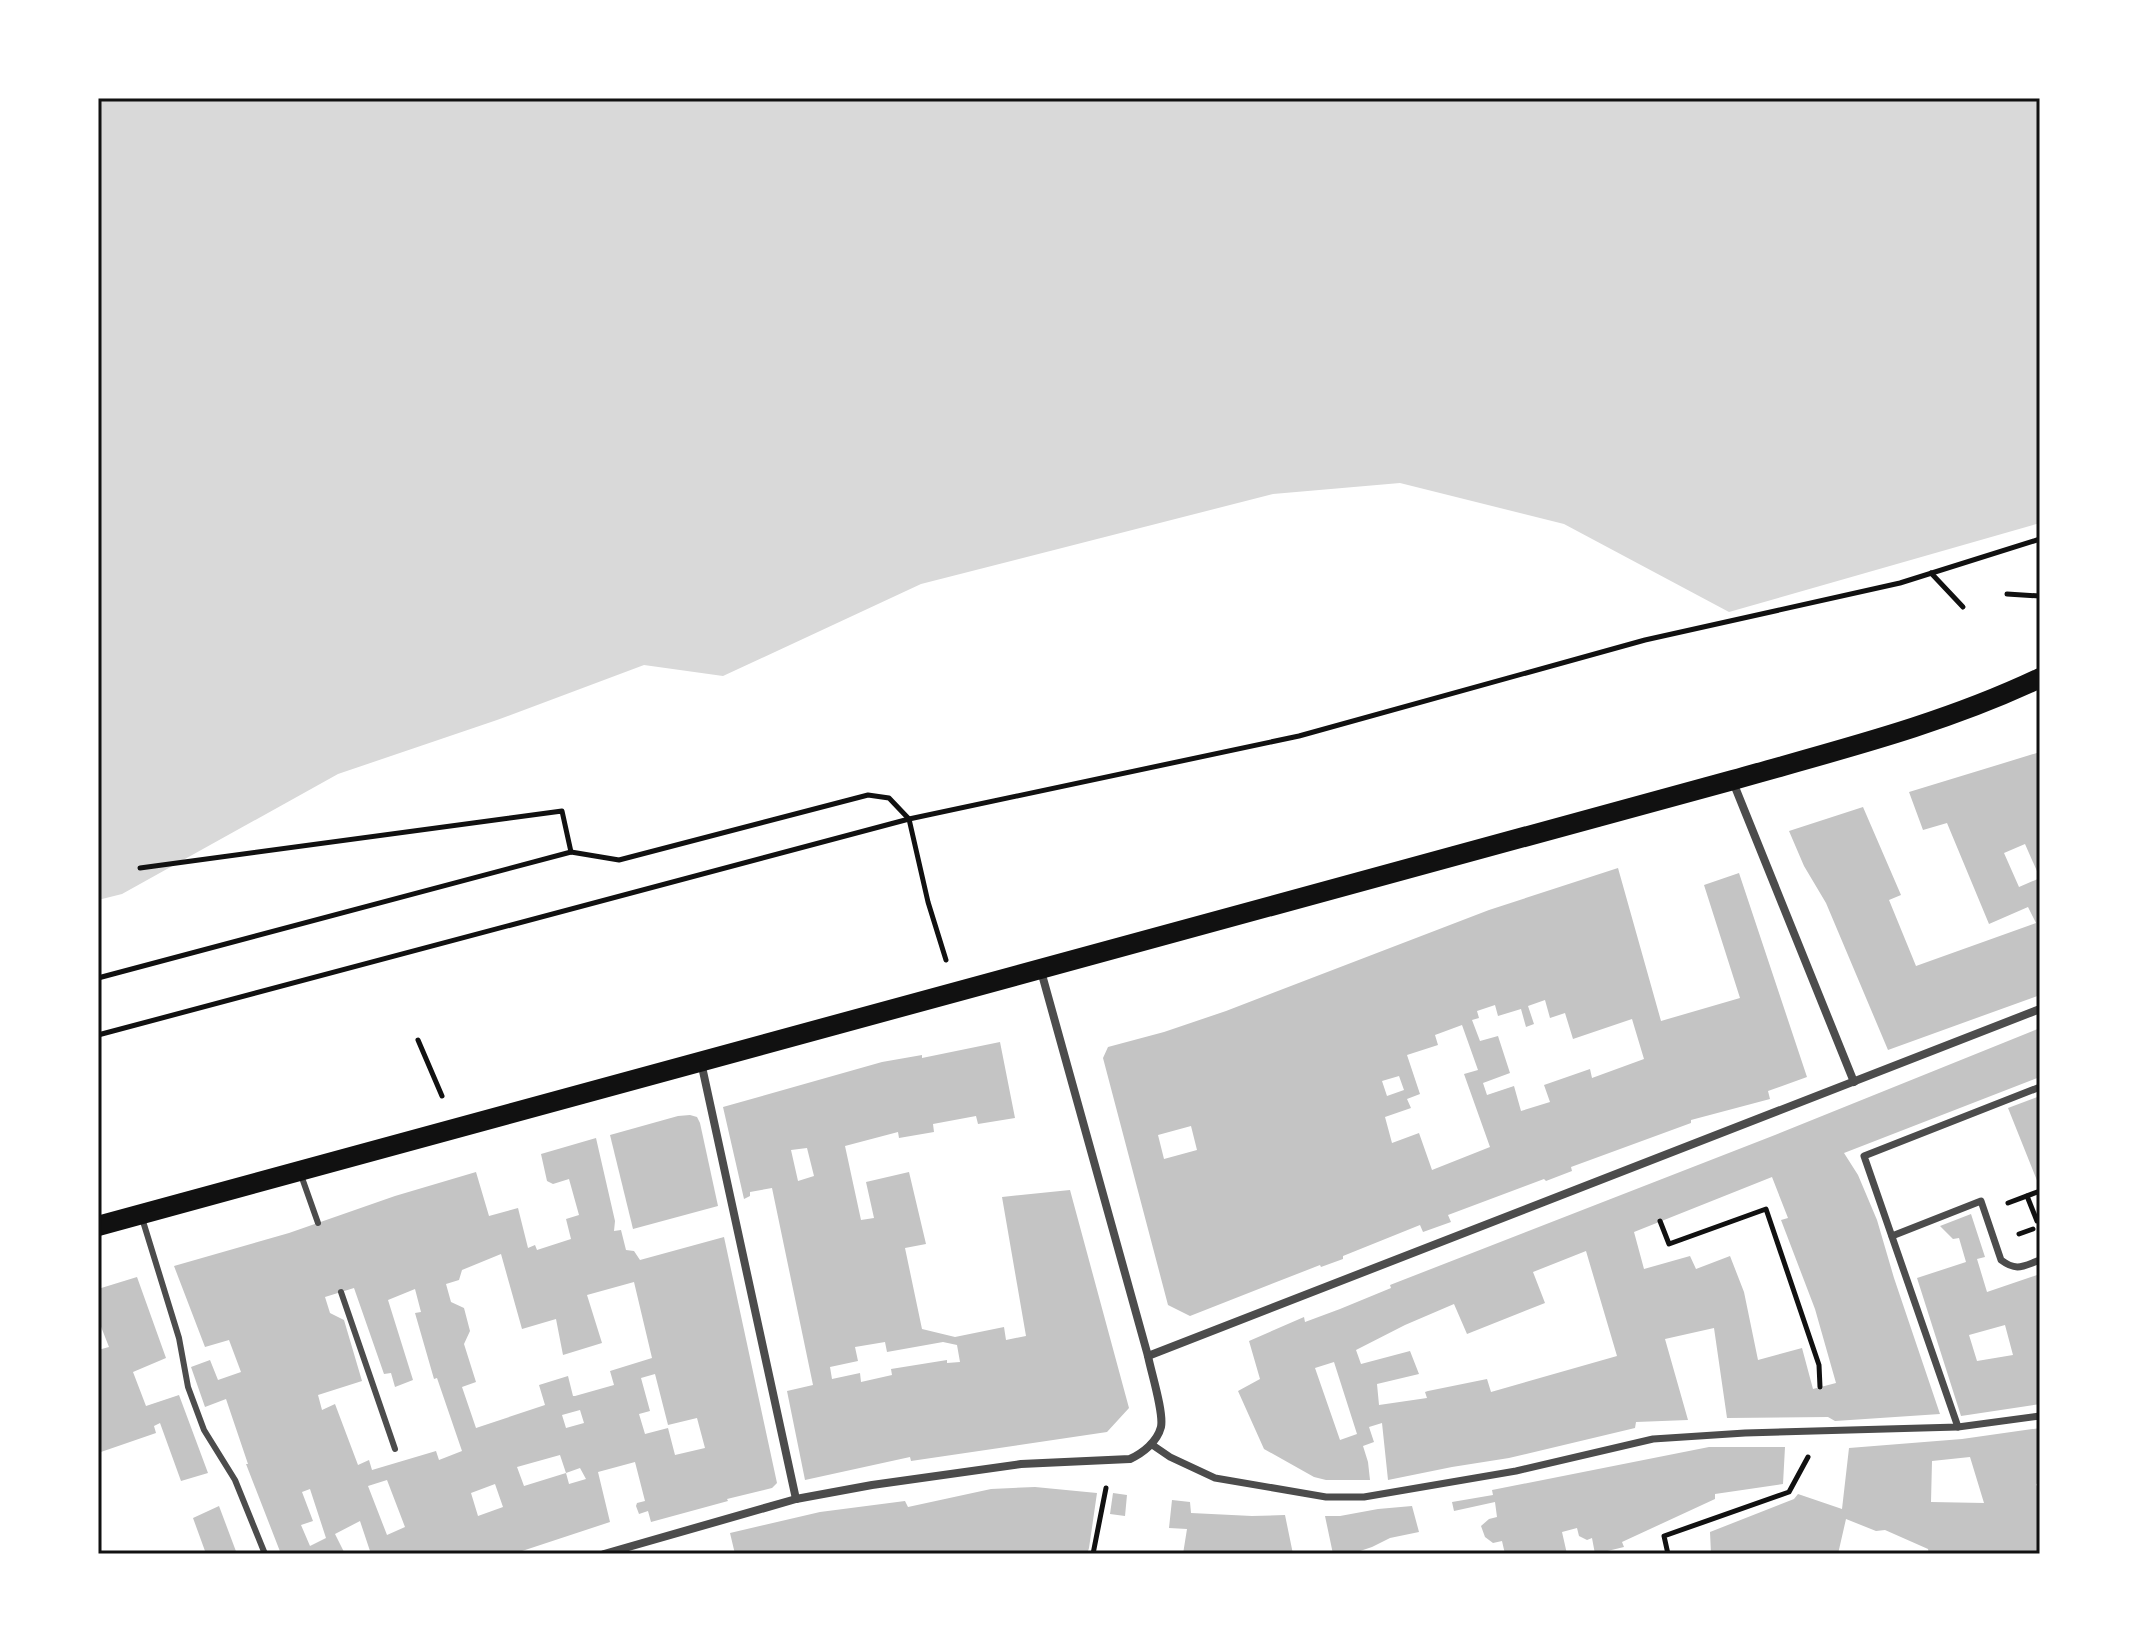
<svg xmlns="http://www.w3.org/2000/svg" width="2138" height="1652" font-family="'Source Sans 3',sans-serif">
	<rect width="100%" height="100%" fill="#fff"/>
	<polygon fill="#d9d9d9" points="98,98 2040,98 2040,523 1729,612 1564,524 1400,483 1273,494 921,584 723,676 644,665 497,720 338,774 122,894 98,900"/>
	<g fill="#c4c4c4" fill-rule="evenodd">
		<path d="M2040 752V827L2037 828 2040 833V995L1888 1050 1826 903 1804 866 1789 831 1863 807 1901 895 1889 900 1916 966 2036 923 2028 907 1989 924 1947 823 1923 830 1909 792ZM2025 844 2040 878 2019 887 2004 853Z"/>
		<path d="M1618 868 1661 1021 1740 998 1704 885 1739 873 1807 1077 1768 1091 1770 1099 1691 1120V1123L1571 1167 1572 1171 1546 1181 1544 1179 1448 1215 1451 1222 1423 1232 1420 1225 1343 1256V1259L1321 1267 1320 1265 1190 1316 1168 1305 1103 1058 1108 1047 1164 1032 1226 1011 1489 910ZM1545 1000 1550 1018 1565 1013 1573 1039 1632 1019 1644 1059 1592 1078 1590 1069 1544 1085 1550 1102 1521 1111 1514 1086 1487 1095 1483 1083 1510 1073 1498 1036 1480 1041 1472 1020 1479 1018 1477 1011 1495 1005 1498 1016 1521 1009 1526 1027 1534 1024 1528 1006ZM1462 1025 1478 1070 1464 1074 1490 1147 1432 1170 1419 1133 1392 1143 1385 1117 1411 1108 1407 1099 1420 1094 1407 1055 1438 1045 1435 1035ZM1399 1076 1404 1090 1387 1096 1382 1081ZM1191 1126 1197 1150 1164 1159 1158 1135Z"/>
		<path d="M2040 1028V1077L1844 1153 1858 1175 1877 1220 1894 1278 1940 1414 1835 1421 1828 1417 1727 1418 1714 1328 1665 1339 1688 1420 1636 1422 1635 1428 1509 1458 1452 1467 1388 1480 1382 1423 1369 1427 1374 1442 1363 1446 1368 1462 1370 1480H1326L1314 1477 1264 1449 1238 1391 1260 1379 1249 1341 1304 1317 1305 1322 1340 1309 1391 1288 1390 1285 1775 1135ZM1772 1177 1788 1218 1781 1220 1815 1309 1836 1383 1813 1389 1802 1348 1758 1360 1744 1292 1730 1256 1696 1269 1690 1256 1644 1269 1634 1232ZM1586 1251 1617 1356 1491 1392 1487 1379 1428 1391 1425 1392 1427 1398 1379 1405 1377 1384 1419 1374 1410 1351 1361 1364 1356 1350 1405 1325 1454 1304 1467 1334 1545 1303 1533 1272ZM1334 1362 1357 1434 1340 1440 1315 1368Z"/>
		<path d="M1000 1042 1015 1118 978 1124 976 1116 933 1124 934 1132 899 1138 898 1132 845 1146 861 1220 874 1218 866 1182 909 1172 926 1244 905 1248 922 1329 955 1337 1004 1327 1006 1340 1026 1336 1002 1197 1070 1190 1129 1408 1107 1432 911 1461 910 1457 805 1480 787 1391 813 1385 772 1188 750 1192V1196L744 1199 723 1107 882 1062 922 1055V1058ZM807 1148 814 1176 798 1181 791 1150ZM885 1342 887 1352 943 1342 957 1345 960 1362 947 1363V1360L891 1369 892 1375 861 1382 860 1373 832 1379 830 1367 858 1361 855 1347Z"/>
		<polygon points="2040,1096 2040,1182 2038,1183 2008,1108"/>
		<polygon points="690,1115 697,1117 700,1123 718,1206 633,1229 610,1135 678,1116"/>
		<path d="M596 1138 615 1221 614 1231 621 1230 626 1250 634 1251 640 1260 724 1237 777 1483 772 1488 727 1499 728 1501 651 1522 648 1511 639 1514 636 1506 637 1503 645 1501 635 1462 598 1472 610 1522 513 1554H371L360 1521 335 1534 345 1554H281L246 1464H248L226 1399 205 1407 191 1367 210 1360 218 1380 241 1372 229 1340 205 1347 174 1266 289 1233 395 1196 476 1172 489 1216 518 1208 528 1248 535 1245 537 1250 571 1239 566 1219 579 1215 569 1179 553 1184 547 1181 541 1154ZM501 1254 522 1329 556 1319 563 1355 602 1343 587 1295 634 1282 652 1358 610 1371 614 1385 575 1396H573L568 1376 539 1385 545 1405 476 1428 462 1387 476 1382 464 1344 470 1331 464 1308 451 1302 446 1284 459 1280 462 1270ZM354 1288 384 1374 391 1373 395 1387 413 1380 388 1300 415 1289 421 1312 415 1313 434 1379 437 1378 462 1451 439 1460 436 1451 372 1470 369 1460 358 1465 335 1404 322 1410 318 1395 362 1381 344 1320 330 1313 325 1297ZM655 1374 668 1425 697 1418 705 1448 675 1455 668 1428 645 1434 639 1414 650 1411 641 1378ZM580 1410 584 1423 566 1428 562 1415ZM560 1455 566 1473 580 1468 586 1479 569 1484 566 1473 524 1486 517 1467ZM387 1480 405 1527 387 1535 368 1486ZM495 1484 503 1507 478 1516 471 1493ZM310 1489 326 1538 310 1546 301 1525 313 1521 302 1492Z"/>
		<path d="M1971 1214 1985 1257 1977 1259 1987 1292 2040 1274V1404L1961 1416 1917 1278 1966 1262 1959 1238 1953 1239 1940 1226ZM2005 1325 2013 1355 1977 1361 1969 1335Z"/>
		<polygon points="137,1277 166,1358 133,1372 146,1406 179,1395 208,1473 181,1481 160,1423 154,1426 156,1433 98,1453 98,1350 109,1347 98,1319 98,1289"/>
		<path d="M2040 1428V1483L2036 1484 2040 1494V1554H1929L1928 1549 1885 1530 1876 1531 1846 1519 1838 1554H1711L1710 1532 1794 1499 1798 1494 1842 1509 1849 1448 1962 1439ZM1970 1457 1984 1503 1931 1502 1932 1461Z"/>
		<polygon points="1709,1447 1785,1447 1783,1484 1715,1494 1715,1499 1622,1542 1624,1547 1595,1554 1592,1538 1587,1540 1579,1536 1577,1528 1562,1532 1567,1554 1505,1554 1502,1541 1493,1543 1485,1537 1481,1526 1489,1519 1497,1517 1495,1502 1454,1511 1452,1502 1493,1495 1492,1490"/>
		<polygon points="1035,1487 1097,1493 1089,1548 1087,1554 735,1554 730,1533 820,1512 905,1501 908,1507 991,1489"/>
		<polygon points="1113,1493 1127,1495 1125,1516 1110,1514"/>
		<polygon points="1172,1500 1190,1502 1191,1513 1252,1516 1285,1515 1293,1554 1183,1554 1187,1529 1169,1528"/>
		<polygon points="219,1506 237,1554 198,1554 205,1551 193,1518"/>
		<polygon points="1412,1506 1419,1532 1390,1538 1372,1547 1351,1554 1333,1554 1325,1516 1340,1516 1378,1509"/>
	</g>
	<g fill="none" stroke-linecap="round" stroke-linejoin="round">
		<g stroke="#111" stroke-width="5">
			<polyline points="1931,573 1963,607"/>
			<polyline points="2007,594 2040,596"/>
			<polyline points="140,868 562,811 571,852"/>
			<polyline points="98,978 571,852 619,860 868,795 889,798 909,819 928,902 946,960"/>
			<polyline points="98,1035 909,819 1299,736 1645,640 1900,583 2040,539"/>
			<polyline points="418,1040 442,1096"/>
			<polyline points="2027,1196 2037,1221"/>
			<polyline points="2008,1203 2040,1191"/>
			<polyline points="1660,1221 1669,1244 1766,1209 1819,1365 1820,1387"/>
			<polyline points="2019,1234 2033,1229"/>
			<polyline points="1093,1554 1106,1488"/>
			<polyline points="1668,1554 1664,1536 1789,1492 1808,1457"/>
		</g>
		<g stroke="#4c4c4c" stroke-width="6">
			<polyline points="301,1175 318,1223"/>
			<polyline points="142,1218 179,1338 188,1387 204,1430 235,1480 265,1554"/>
			<polyline points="341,1292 395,1449"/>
		</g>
		<g stroke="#4c4c4c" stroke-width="7">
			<path d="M1892 1236 1981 1201 2001 1260C2017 1272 2023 1266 2040 1260"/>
			<polyline points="1958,1427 1864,1156 2040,1087"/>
			<polyline points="1151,1444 1170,1457 1215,1478 1326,1497 1364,1497 1516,1471 1653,1439 1745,1433 1958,1427 2040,1416"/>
		</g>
		<g stroke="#4c4c4c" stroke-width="8">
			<polyline points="1733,782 1854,1082"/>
			<polyline points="701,1062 796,1499"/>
			<polyline points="1148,1356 2040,1009"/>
			<path d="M604 1554 796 1499 872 1485 1021 1464 1130 1459C1143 1453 1157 1442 1161 1427 1164 1412 1151 1372 1148 1356L1041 971"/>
		</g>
		<path stroke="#111" stroke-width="20" d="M98 1226 1733 780C1838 750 1941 725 2040 678"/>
	</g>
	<rect width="2138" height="1652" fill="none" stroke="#ffffff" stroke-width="200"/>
	<rect x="100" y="100" width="1938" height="1452" fill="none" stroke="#111" stroke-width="3"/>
</svg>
